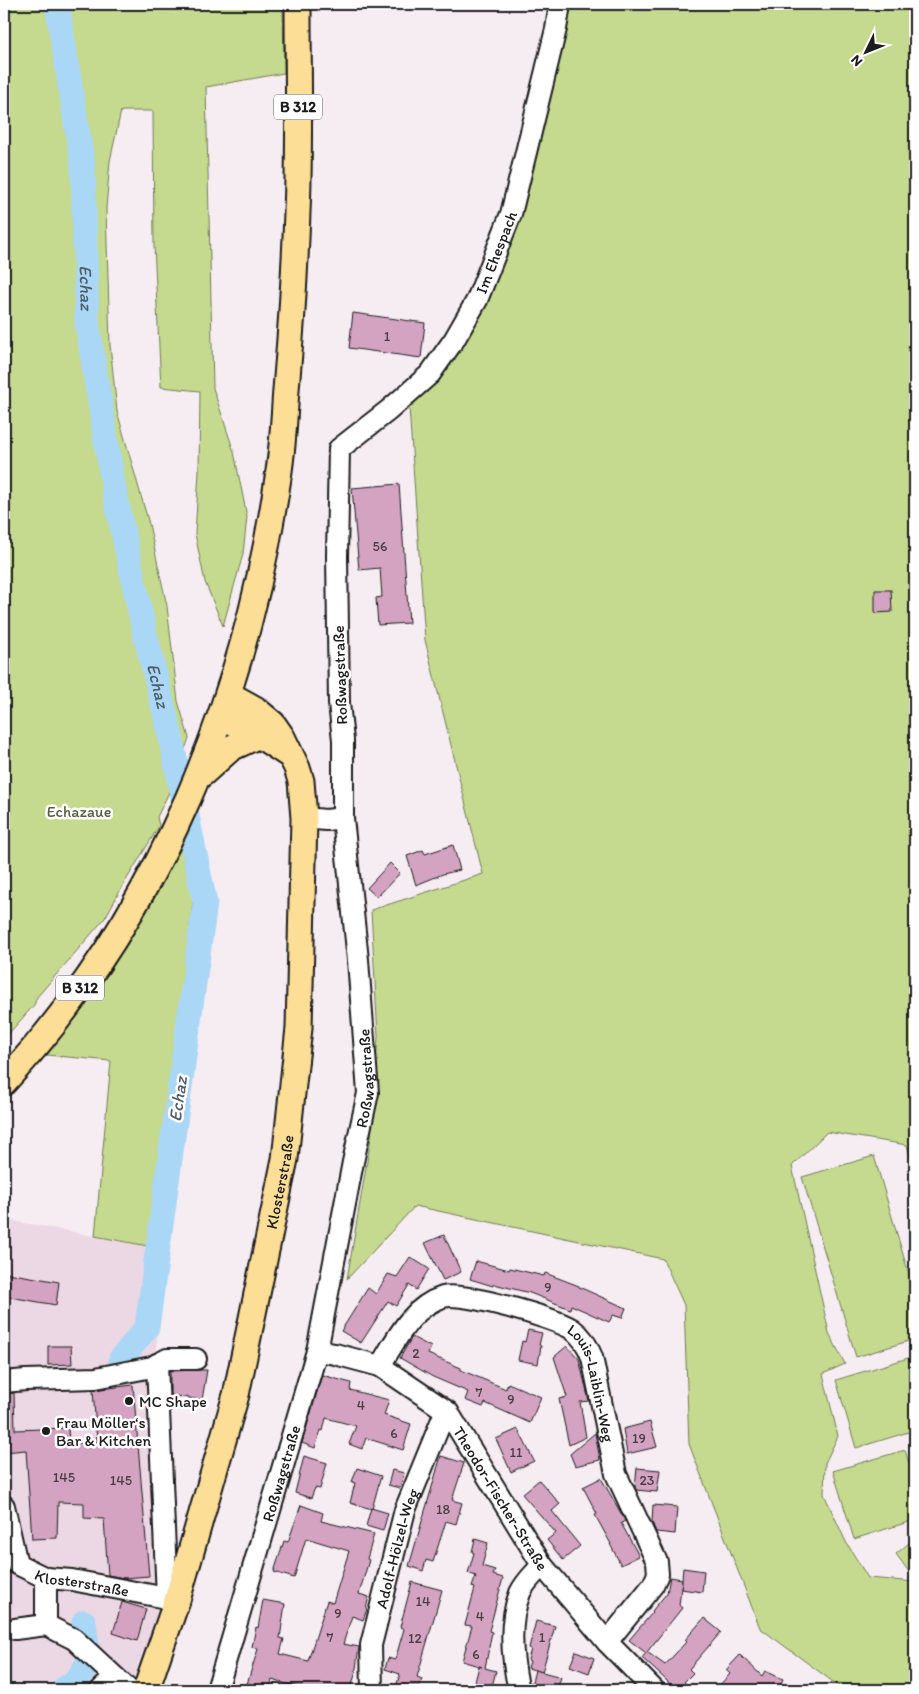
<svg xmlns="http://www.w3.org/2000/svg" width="919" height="1694" font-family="Itim,sans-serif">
	<rect width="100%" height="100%" fill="#f6edf3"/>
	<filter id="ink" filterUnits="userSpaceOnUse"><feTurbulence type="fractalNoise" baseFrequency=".02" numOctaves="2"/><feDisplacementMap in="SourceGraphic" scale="10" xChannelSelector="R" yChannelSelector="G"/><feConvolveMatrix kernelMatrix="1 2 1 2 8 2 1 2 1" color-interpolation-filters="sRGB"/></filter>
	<g filter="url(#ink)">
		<polygon fill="#ecd7e4" points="4,1219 168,1250 155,1357 167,1604 136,1690 4,1690"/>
		<g fill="#c5da8f" stroke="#707b56">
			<polygon points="4,4 283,4 284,73 206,87 213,388 234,452 247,517 243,554 223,626 205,582 195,534 199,472 200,391 161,387 154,245 153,111 121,111 110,161 106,208 110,345 117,411 149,524 167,606 178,701 189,738 171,788 157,817 159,826 122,887 105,918 37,997 34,1005 4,1039"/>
			<polygon points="553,4 915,4 915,1176 907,1145 827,1132 792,1166 829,1333 845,1364 823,1374 838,1436 825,1463 824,1494 846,1542 868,1578 915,1582 915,1690 844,1690 760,1628 689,1444 684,1305 663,1259 415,1206 347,1279 371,1138 378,1036 371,910 483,874 425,640 409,407 402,398 430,374 511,214"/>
			<polygon points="184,844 195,883 153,1247 95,1236 111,1061 47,1055 142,916"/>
			<polygon points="874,1156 915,1295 915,1339 856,1357 802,1177"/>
			<polygon points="908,1358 915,1384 915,1430 856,1448 836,1380"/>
			<polygon points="905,1450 915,1483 915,1520 854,1539 833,1471"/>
			<polygon points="915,1538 915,1580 896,1554"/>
		</g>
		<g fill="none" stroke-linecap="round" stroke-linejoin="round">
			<g stroke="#aad7f6" stroke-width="25">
				<path id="s1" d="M57 4 83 166 87 323 114 490 145 634 170 734 205 903 147 1327 121 1359"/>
				<polyline points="63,1690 75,1682 89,1663 84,1622"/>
			</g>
		</g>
		<g fill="#d4a3c2" stroke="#1c1c1c">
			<polygon points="353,313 425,323 421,358 349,348"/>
			<polygon points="399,484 409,623 378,625 376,598 382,597 380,568 359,570 352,488"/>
			<polygon points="875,590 891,590 892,612 875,613"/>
			<polygon points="453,845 460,870 443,874 416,885 407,856 423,850 425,854"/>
			<polygon points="390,863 400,873 377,897 367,888"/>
			<polygon points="444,1235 461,1272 443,1280 425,1243"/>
			<polygon points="410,1257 429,1269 416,1290 409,1285 396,1306 388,1301 361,1343 341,1331 368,1288 376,1294 388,1274 397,1277"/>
			<polygon points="476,1261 509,1270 510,1268 544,1276 545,1273 579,1286 579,1287 626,1308 622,1318 613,1315 609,1322 571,1305 570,1309 530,1293 494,1284 493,1286 470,1279"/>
			<polygon points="8,1273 59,1282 56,1305 4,1296"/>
			<polygon points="528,1330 542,1333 539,1345 541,1346 538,1364 518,1360 522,1341 525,1342"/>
			<polygon points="412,1337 431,1347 428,1354 461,1368 461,1370 506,1389 508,1383 541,1397 530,1423 485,1403 483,1407 465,1400 468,1392 433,1377 400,1358"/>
			<polygon points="48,1346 71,1346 72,1364 48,1365"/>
			<polygon points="567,1346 579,1359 589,1401 580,1402 586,1437 569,1445 559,1399 567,1397 554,1357"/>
			<polygon points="201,1370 207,1370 202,1400 170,1395 170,1371"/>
			<polygon points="322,1375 351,1383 350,1390 389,1400 384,1415 411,1424 403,1450 366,1438 362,1449 349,1444 356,1426 326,1418 323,1431 321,1430 315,1448 302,1443"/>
			<polygon points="133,1385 149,1576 124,1578 108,1575 104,1519 84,1518 84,1503 58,1502 57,1538 32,1539 26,1450 4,1452 4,1394 14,1393 15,1430 68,1428 69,1444 97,1442 93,1390"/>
			<polygon points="650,1422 657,1447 627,1454 623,1429"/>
			<polygon points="518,1429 534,1461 511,1472 496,1439"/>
			<polygon points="595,1433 600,1460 575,1466 570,1454"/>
			<polygon points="304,1456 327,1463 320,1489 315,1488 311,1498 295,1493"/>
			<polygon points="441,1456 464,1463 452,1500 462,1503 456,1524 446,1521 433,1562 426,1560 423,1571 409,1566"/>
			<polygon points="357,1468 381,1476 372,1509 350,1503 355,1483 352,1482"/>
			<polygon points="637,1468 660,1470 657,1492 636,1490 635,1487"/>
			<polygon points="392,1470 404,1473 400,1488 388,1485"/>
			<polygon points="601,1478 622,1515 625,1521 621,1523 639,1556 621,1565 610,1544 611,1544 595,1515 597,1514 583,1487"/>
			<polygon points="539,1480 560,1504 552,1511 580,1546 563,1560 547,1540 556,1533 522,1494"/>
			<polygon points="301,1505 323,1513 321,1521 374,1534 367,1559 369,1560 359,1594 369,1597 366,1608 367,1609 363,1620 352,1616 343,1644 359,1647 355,1675 350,1690 309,1690 272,1680 269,1690 247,1684 258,1649 252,1647 256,1627 258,1628 263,1600 285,1604 280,1638 284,1639 280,1654 308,1661 327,1601 333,1603 349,1551 306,1538 294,1578 274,1572 284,1541 288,1542"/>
			<polygon points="653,1505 677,1507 675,1534 656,1532 652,1522"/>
			<polygon points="371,1508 388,1513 383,1531 366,1526"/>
			<polygon points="475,1539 488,1543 482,1566 495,1570 493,1575 503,1578 489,1631 492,1632 485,1668 496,1671 491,1690 473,1690 479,1666 482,1667 462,1661 472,1626 465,1625 475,1588 472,1587 476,1576 468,1573 474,1553 472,1552"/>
			<polygon points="683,1568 704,1571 702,1592 681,1589"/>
			<polygon points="670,1577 682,1579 679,1605 682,1608 647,1652 665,1665 687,1641 685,1640 704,1618 721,1632 689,1669 693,1673 684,1682 693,1690 677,1690 642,1658 646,1653 629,1640 653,1612 652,1611 667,1593"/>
			<polygon points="412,1582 442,1590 417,1677 422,1679 418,1690 395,1690 400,1674 385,1669 388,1658 395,1660 404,1629 400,1627"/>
			<polygon points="122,1602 146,1609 137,1641 113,1633"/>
			<polygon points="536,1621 555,1626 542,1672 528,1668 530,1661 528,1660 531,1649 529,1648"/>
			<polygon points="576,1651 594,1658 589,1673 570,1666"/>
			<polygon points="740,1655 762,1676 765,1671 783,1679 778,1690 715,1690 730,1674 726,1670"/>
			<polygon points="535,1670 561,1677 557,1690 539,1690 540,1689 531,1686"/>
		</g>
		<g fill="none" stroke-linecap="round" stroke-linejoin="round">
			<g stroke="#1c1c1c" stroke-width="24">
				<g id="minor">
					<polyline points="304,818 326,820 343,818"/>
					<path id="s2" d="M317 1351 335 1354 380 1366 448 1412 542 1565 607 1642 654 1690"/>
					<polyline points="157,1364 167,1598"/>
					<path id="s3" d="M380 1366C396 1340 411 1307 443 1297 462 1291 554 1318 572 1329 582 1336 588 1346 592 1357L616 1474 657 1562 658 1574 653 1585 607 1642"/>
					<polyline points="4,1382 26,1380 96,1378 152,1367 167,1359 196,1359"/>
					<path id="s4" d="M4 1506 17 1564 46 1578 72 1580 177 1600"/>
					<polyline points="46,1578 46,1625 74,1639 129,1690"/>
					<polyline points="15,1629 46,1625"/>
					<polyline points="101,1690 114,1677"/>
					<path id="s5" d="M217 1690 317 1351 353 1162 368 1093 358 960 343 818V740L339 703 337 556 339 449 389 410 430 374 454 340 477 300 511 214 556 29 560 4"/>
					<path id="s6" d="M372 1690 371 1645 405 1510 443 1417 448 1412"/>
					<path d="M519 1690C512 1660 508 1623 520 1593 524 1583 535 1573 542 1565"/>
				</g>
			</g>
			<g stroke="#1c1c1c" stroke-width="29">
				<g id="major">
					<polyline points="221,716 259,735 288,754"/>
					<polyline points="202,774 231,748 259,735"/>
					<path d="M4 1082C161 914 247 696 279 471 283 444 284 417 286 390 291 331 295 271 297 212 300 142 298 73 298 4"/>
					<path id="s7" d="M146 1690 177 1600 236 1395 285 1159 299 1028 304 818 301 781 297 768 282 737 273 724 255 709 228 694"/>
				</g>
			</g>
			<use href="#minor" stroke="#fff" stroke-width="20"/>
			<use href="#major" stroke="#fdde96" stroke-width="25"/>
		</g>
	</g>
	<g fill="#1c1c1c" stroke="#fff" stroke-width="2">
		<circle cx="129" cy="1401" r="5"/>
		<circle cx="46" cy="1431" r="5"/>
	</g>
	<g text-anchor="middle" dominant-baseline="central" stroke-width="5" stroke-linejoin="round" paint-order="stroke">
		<g font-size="14" fill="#4a3e46">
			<text x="387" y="336">1</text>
			<text x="380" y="546">56</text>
			<text x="548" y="1287">9</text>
			<text x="416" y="1353">2</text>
			<text x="479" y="1392">7</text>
			<text x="511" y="1399">9</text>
			<text x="361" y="1405">4</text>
			<text x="394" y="1433">6</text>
			<text x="639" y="1438">19</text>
			<text x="516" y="1452">11</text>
			<text x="64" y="1477">145</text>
			<text x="121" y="1480">145</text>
			<text x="647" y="1480">23</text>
			<text x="443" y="1509">18</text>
			<text x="423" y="1601">14</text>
			<text x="338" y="1613">9</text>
			<text x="480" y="1616">4</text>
			<text x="330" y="1637">7</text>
			<text x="542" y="1637">1</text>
			<text x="415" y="1638">12</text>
			<text x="476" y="1654">6</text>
		</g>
		<g fill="#fff" stroke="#606060" stroke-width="1">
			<rect x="274" y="94.5" width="48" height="25" rx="4"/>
			<rect x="56" y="975.5" width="48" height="25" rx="4"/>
		</g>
		<g font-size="15" font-weight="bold" fill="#1c1c1c">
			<text x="298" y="107">B 312</text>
			<text x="80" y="988">B 312</text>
		</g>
		<g font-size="16" fill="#1c1c1c" stroke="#fff">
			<text stroke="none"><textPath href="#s5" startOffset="1519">Im Ehespach</textPath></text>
			<text transform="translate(340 675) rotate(-92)">Roßwagstraße</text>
			<text stroke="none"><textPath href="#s5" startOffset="631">Roßwagstraße</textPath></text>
			<text stroke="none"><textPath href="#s7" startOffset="526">Klosterstraße</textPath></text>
			<text stroke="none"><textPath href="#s3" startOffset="289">Louis-Laiblin-Weg</textPath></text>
			<text stroke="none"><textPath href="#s5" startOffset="226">Roßwagstraße</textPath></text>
			<text stroke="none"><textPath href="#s2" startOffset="248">Theodor-Fischer-Straße</textPath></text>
			<text stroke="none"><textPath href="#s6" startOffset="145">Adolf-Hölzel-Weg</textPath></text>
			<text stroke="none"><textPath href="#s4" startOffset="128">Klosterstraße</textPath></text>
		</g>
		<g font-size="16" fill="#575e44" stroke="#fff">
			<text x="79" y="811">Echazaue</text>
		</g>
		<g font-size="16" fill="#1c1c1c" stroke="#fff" text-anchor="start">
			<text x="139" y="1401">MC Shape</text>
			<text x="56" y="1422">Frau Möller‘s<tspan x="56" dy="18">Bar &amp; Kitchen</tspan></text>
		</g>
		<g font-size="18" font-style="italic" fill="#4e5d68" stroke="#fff">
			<text stroke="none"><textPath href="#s1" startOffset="286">Echaz</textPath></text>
			<text stroke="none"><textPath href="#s1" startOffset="691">Echaz</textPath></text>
			<text transform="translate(178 1099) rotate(-82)">Echaz</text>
		</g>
	</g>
	<rect width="919" height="1694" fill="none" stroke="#fff" stroke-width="20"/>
	<rect x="10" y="10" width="899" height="1674" fill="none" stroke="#1c1c1c" stroke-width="2" filter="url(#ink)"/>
	<g transform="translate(866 52) rotate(227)" stroke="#ffffff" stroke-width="4" paint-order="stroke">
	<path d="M0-4L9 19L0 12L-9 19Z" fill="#1c1c1c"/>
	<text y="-8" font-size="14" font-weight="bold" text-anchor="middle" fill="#1c1c1c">N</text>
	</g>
</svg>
